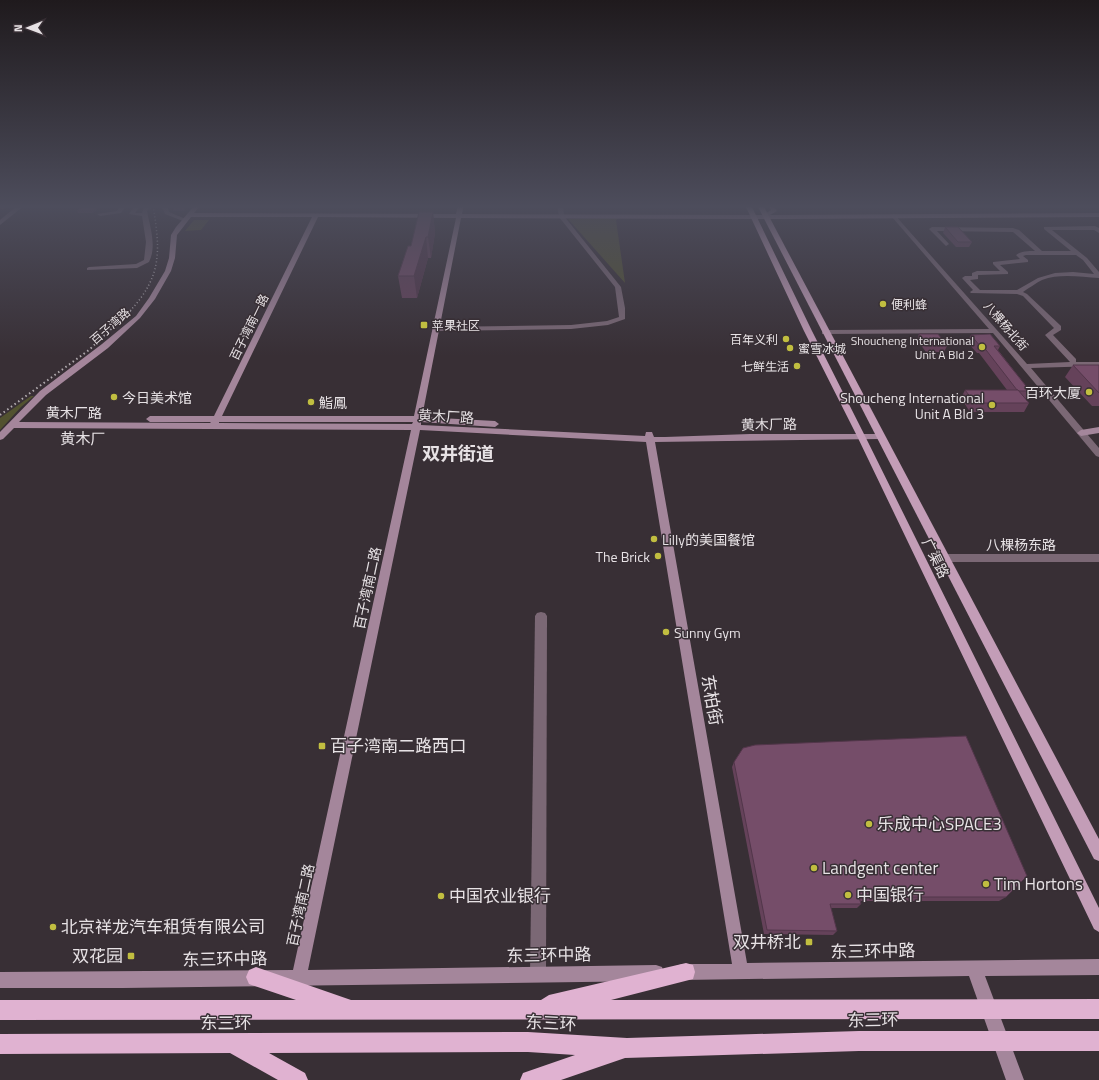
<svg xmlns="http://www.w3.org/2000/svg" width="1099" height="1080" font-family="'Titillium Web','Noto Sans SC',sans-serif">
	<rect width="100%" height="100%" fill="#382f35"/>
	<g fill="#525230">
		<polygon points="619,218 616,220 625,283 568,219"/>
		<polygon points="194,220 209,220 201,230 185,231"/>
		<polygon points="31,396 34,396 21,407 0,430 0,418"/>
	</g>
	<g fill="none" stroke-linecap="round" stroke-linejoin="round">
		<polyline stroke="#524a4f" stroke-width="6" stroke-dasharray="6 3" stroke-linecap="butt" points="146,208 152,205"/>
		<g fill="#7b6875" fill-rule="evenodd">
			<polygon points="18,205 25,205 0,225 0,220"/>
			<polygon points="121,205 127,205 121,213 100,216 97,214 117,211"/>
			<path d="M135 205H141L135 213H142L144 207 149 208 147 211C150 227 157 246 149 262L137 268 87 270V268L89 267 136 264 144 260 146 242 142 216 129 214Z"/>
			<polygon points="161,205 167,205 169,212 188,220 183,221 165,214"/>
			<polygon points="557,205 563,205 564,216 621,287 625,308 625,319 608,325 571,329 433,331 432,329 436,327 571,325 607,321 619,317 615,287 559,217"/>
			<path d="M894 214 1027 364 1070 362 1045 335 1054 328 1023 296 1017 294 971 293 970 292 973 290 962 278 965 276H972V273L977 271H1000L993 264V262L1020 259 1016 255C1021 251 1028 251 1035 251L1013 232 937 231 949 244 946 246 929 229 932 227 1013 228 1019 230 1042 251H1071L1044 229V227L1095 226 1099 228V233L1094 230H1052L1087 258 1099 272V278C1081 277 1060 273 1042 280 1036 283 1029 288 1023 292L1027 294 1061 326V330L1053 335 1076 359V362H1099V366L1031 368 1099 448V457L1096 456 993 333 822 334V330H825L989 329 892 217 891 216ZM1026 255H1076L1083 260 1094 274 1073 272 1055 273 1038 278 1017 290H980L970 280 978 279V275L1008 274V272L1000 265 1028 262V260L1023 256Z"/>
			<polygon points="944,554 1099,554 1099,562 944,562 940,561 939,558 940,555"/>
			<polygon points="541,612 545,613 547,616 546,974 544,980 538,982 532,980 530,974 535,616 537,613"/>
		</g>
		<g fill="#a4869b" fill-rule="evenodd">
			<path d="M195 205H201L194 213 456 214 458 205H464L462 214 763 215 771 210 767 205H773L777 211 770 215 1099 213V217L782 219 461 218 422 417 495 421 499 424 495 427 421 422V425L645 436 646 432H652L654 437H665L750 434H883L884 436 883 438 880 439 655 442 747 963 1099 959V975L985 976 1024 1080H1006L969 976 682 980 676 978 674 972 676 966 682 964H732L646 442 420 430 308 970 656 965 662 967 664 973 662 979 656 981 123 988H0V972L293 970 411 430 14 428 3 439 0 440V432L40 391 102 344 136 316 149 298 165 271 169 258 171 235 176 227ZM191 217H312L214 416H150L146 419 150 422H211L210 423 19 422 46 395 108 348 140 318 155 299 171 271 175 258 177 235ZM318 217 456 218 414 416H222ZM219 422H413L412 424 219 423Z"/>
			<polygon points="1099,427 1099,433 1081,436 1077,433 1081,430"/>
		</g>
		<g fill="#c39db7" fill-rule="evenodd">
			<polygon points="745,205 751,205 812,331 865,436 1099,908 1099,932 1094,929 857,436 804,331"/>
			<polygon points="757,205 763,205 1099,839 1099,861 1094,859"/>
		</g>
		<g fill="#e0b2d1" fill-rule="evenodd">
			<polygon points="686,963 693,965 695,972 693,979 611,1000 1099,999 1099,1019 0,1020 0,1000 296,1000 249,984 246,977 249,970 256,967 351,1000 541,1000 549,995"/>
			<polygon points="859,1031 1099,1031 1099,1051 859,1051 625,1058 561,1080 520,1080 523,1073 575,1055 528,1052 269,1053 305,1073 308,1080 278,1080 230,1053 0,1054 0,1034 528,1032 627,1038"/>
		</g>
		<path stroke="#b2acb0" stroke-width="1.5" stroke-dasharray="1 2.5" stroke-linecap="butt" d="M130 311C163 275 160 250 153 205"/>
		<polyline stroke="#b2acb0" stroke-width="2" stroke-dasharray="1.5 3" stroke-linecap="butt" points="0,415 89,350 131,310"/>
	</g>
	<g fill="#65425a">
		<polygon points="0,205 9,205 4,209 0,209"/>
		<polygon points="84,205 102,205 93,213 78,213 77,211"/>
		<polygon points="176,205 188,205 184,211 173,211 173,209"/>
		<rect x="234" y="205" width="119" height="1"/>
		<polygon points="433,212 435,233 431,258 428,258 417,298 402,298 398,276 411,246"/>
		<polygon points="945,227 972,242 969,247 956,247 943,233"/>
		<polygon points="919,334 947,346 944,352 926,352 917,340"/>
		<polygon points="971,335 1000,346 998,350 1030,391 1026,398 1025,398 1029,403 1024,412 970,412 961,398 965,390 1007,390 979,353 977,353 967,342"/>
		<polygon points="1073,365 1099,365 1099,406 1092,406 1065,377"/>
		<polygon points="734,762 1006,897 999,901 861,901 861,904 857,908 831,908 837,931 833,935 764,934 732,767"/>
	</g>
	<g fill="#52364a">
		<polygon points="2,205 9,205 4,209"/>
		<polygon points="99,205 102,205 93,213 93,211"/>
		<polygon points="186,205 188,205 184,211 183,209"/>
		<polygon points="433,212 435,233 431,258 428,237"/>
		<polygon points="426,237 428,258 417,298 414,276"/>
	</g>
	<g fill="#754d69" stroke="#52364a">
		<polygon points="84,205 99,205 93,211 77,211"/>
		<polygon points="176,205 186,205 183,209 173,209"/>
		<polygon points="419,212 433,212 428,237 426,237 414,276 398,276 408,246 411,246"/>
		<polygon points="945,227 958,227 972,242 958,242"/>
		<polygon points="919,334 938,334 947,346 928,346"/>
		<polygon points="990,334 1000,346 994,346 1030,391 1019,391 1018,390 1017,390 983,346 980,346 971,335"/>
		<polygon points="1073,365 1099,365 1099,393"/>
		<polygon points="965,390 1018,390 1029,403 975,403"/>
		<polygon points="966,736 1027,876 1006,897 859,897 861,904 830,904 837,931 767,930 734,762 743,748 755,745"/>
	</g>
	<linearGradient id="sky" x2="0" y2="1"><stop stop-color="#1f1a1d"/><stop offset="0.58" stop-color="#4d4d5c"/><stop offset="1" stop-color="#4d4d5c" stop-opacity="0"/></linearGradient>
	<rect width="1099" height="356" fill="url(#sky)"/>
	<g fill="#c1be40" stroke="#382f35" stroke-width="1.5">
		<circle cx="883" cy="304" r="4"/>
		<rect x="420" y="321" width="8" height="8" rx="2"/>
		<circle cx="786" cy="339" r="4"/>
		<circle cx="982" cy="347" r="4"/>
		<circle cx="790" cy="348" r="4"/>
		<circle cx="797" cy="366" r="4"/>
		<circle cx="1089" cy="392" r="4"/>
		<circle cx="114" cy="397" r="4"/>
		<circle cx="311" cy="402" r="4"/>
		<circle cx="992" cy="405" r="4"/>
		<circle cx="654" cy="539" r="4"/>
		<circle cx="658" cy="556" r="4"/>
		<circle cx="666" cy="632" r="4"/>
		<rect x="318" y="742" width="8" height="8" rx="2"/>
		<circle cx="869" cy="824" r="4"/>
		<circle cx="814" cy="868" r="4"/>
		<circle cx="986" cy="884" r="4"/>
		<circle cx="848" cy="895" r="4"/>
		<circle cx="441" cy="896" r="4"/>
		<circle cx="53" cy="927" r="4"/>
		<rect x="805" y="938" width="8" height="8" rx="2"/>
		<rect x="127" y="952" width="8" height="8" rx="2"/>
	</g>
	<g text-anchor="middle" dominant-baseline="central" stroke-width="3" stroke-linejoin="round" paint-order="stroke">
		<g font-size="12" fill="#e7e2e5" stroke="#382f35" text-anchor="start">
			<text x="891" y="304">便利蜂</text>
			<text x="432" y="325">苹果社区</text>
			<text x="778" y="339" text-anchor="end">百年义利</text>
			<text x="974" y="340" text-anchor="end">Shoucheng International<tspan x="974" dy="14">Unit A Bld 2</tspan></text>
			<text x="798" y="348">蜜雪冰城</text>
			<text x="789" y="366" text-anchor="end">七鲜生活</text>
		</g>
		<g font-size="12" fill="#e7e2e5" stroke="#382f35">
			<text transform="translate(110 326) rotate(-41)">百子湾路</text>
			<text transform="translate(1006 326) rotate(49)">八棵杨北街</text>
			<text transform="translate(249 327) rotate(-64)">百子湾南一路</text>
		</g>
		<g font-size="14" fill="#e7e2e5" stroke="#382f35" text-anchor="start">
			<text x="1081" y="392" text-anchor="end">百环大厦</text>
			<text x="122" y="397">今日美术馆</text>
			<text x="984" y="397" text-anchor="end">Shoucheng International<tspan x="984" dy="16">Unit A Bld 3</tspan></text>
			<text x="319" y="402">鮨鳳</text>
			<text x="662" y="539">Lilly的美国餐馆</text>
			<text x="650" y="556" text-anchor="end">The Brick</text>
			<text x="674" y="632">Sunny Gym</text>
		</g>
		<g font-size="14" fill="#e7e2e5" stroke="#382f35">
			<text x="74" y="412">黄木厂路</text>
			<text transform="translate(446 416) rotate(3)">黄木厂路</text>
			<text transform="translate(769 424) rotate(-1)">黄木厂路</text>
			<text x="1021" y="544">八棵杨东路</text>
			<text transform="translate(936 558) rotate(64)">广渠路</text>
			<text transform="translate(367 588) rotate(-78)">百子湾南二路</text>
			<text transform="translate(300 905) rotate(-78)">百子湾南二路</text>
		</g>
		<g font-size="15" fill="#e7e2e5" stroke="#382f35">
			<text x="83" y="438">黄木厂</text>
		</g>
		<g font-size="17" fill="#e7e2e5" stroke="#382f35">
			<text transform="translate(712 700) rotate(80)">东柏街</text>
			<text transform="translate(873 951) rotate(-1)">东三环中路</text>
			<text transform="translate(549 955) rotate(-1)">东三环中路</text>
			<text transform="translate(225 959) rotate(-1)">东三环中路</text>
			<text transform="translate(873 1020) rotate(-1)">东三环</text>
			<text x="226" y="1023">东三环</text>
			<text transform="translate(551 1023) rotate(3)">东三环</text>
		</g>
		<g font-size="17" fill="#e7e2e5" stroke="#382f35" text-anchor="start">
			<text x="330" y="746">百子湾南二路西口</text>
			<text x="877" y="824">乐成中心SPACE3</text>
			<text x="822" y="868">Landgent center</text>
			<text x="994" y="884">Tim Hortons</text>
			<text x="856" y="895">中国银行</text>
			<text x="449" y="896">中国农业银行</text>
			<text x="61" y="927">北京祥龙汽车租赁有限公司</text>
			<text x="801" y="942" text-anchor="end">双井桥北</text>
			<text x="123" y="956" text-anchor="end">双花园</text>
		</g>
		<g font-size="18" font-weight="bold" fill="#e7e2e5" stroke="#382f35">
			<text x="458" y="453">双井街道</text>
		</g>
	</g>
	<g transform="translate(28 28) rotate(269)" stroke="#382f35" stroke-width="3" paint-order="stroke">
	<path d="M0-3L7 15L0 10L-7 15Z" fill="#e7e2e5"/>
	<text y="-6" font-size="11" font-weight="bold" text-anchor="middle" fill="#e7e2e5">N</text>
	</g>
</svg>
